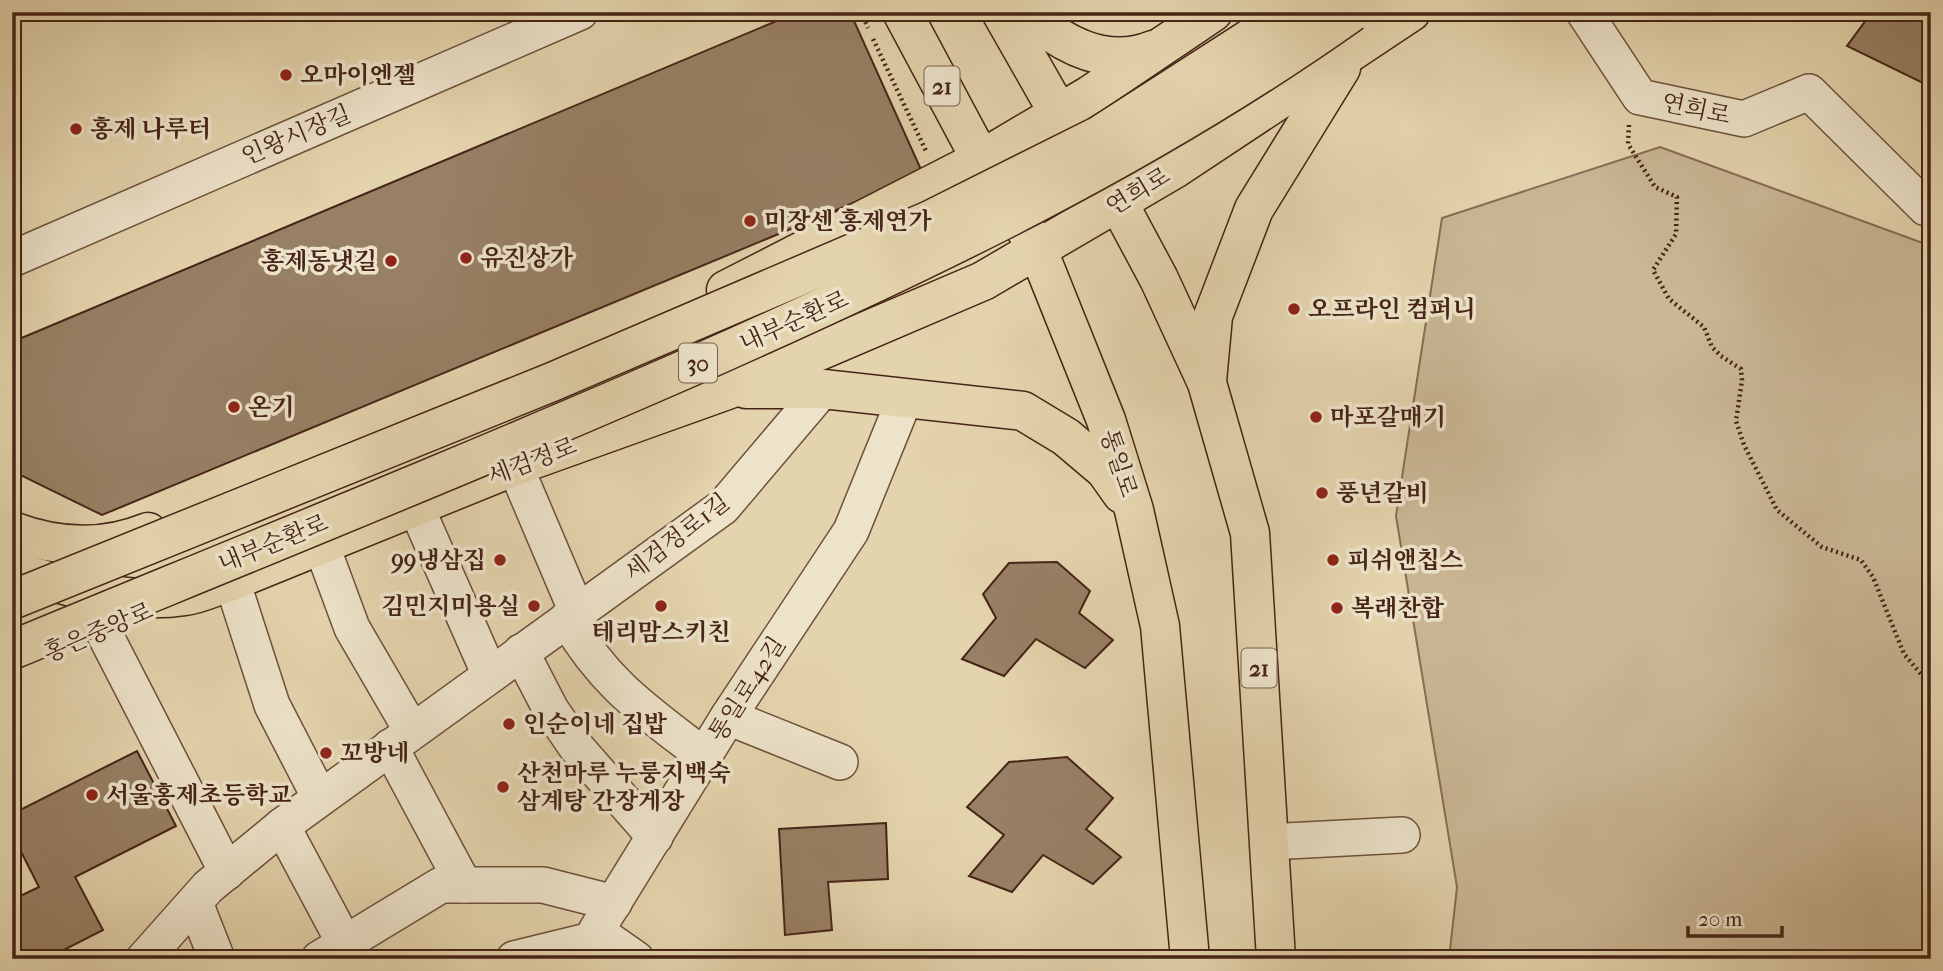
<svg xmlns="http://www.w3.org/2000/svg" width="1943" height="971" font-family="'IM FELL French Canon','Noto Serif KR',serif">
	<rect width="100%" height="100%" fill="#e4d4ad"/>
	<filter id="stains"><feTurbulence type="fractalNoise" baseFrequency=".00286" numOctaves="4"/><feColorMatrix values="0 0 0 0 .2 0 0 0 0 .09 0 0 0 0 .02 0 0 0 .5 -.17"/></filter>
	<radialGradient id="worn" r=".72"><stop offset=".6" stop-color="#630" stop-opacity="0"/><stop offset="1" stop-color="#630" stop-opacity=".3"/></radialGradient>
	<polygon fill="#c9b694" stroke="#886d56" stroke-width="2" points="1660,147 1931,246 1931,959 1457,959 1450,950 1457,887 1396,516 1442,218"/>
	<g fill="#988065" stroke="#462417" stroke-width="2">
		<polygon points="798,12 850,12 923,174 102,515 12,471 12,342"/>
		<polygon points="1872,12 1931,12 1931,79 1927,85 1847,46"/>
		<polygon points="1057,562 1090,591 1079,613 1113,640 1085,668 1036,639 1004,676 962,659 996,618 983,594 1009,563"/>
		<polygon points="137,751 176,826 75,877 103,930 46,959 12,959 12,900 39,887 12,834 12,814"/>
		<polygon points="1067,757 1113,798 1086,829 1121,857 1093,884 1043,855 1012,892 969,876 1004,835 967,807 1009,762"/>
		<polygon points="886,823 888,879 828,882 832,930 785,935 779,829"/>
	</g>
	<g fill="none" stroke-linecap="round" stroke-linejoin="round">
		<g stroke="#6e503c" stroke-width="38">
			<g id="minor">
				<polyline points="1584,12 1640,97 1744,119 1809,92 1926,208"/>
				<polyline points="12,259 580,12"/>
				<polyline points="515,466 577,612"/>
				<polyline points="416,507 490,675"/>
				<polyline points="321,544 352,628 412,731"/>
				<polyline points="232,581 272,705 320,798"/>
				<path d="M567 619C605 685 646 711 704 756"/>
				<polyline points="102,629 227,872"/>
				<polyline points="521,652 551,710 577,748 655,837"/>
				<polyline points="728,717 840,762"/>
				<polyline points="390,747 464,885"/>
				<polyline points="282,826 345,944"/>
				<polyline points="1268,842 1402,835"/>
				<polyline points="195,903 217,959"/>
				<polyline points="144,959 208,887 282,826 723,507 823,389"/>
				<polyline points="319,959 441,885 543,885 614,903"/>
				<polyline points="514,959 604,937"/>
				<polyline points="636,959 596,931 728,717 851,531 905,398"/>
			</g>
		</g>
		<g stroke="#462417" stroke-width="41">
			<g id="major">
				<polyline points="902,12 971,141 1037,248 1106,420 1134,510 1160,626 1190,959"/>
				<polyline points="1001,12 1050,98 1075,132"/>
				<path d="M1025 12C1061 44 1105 69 1153 50"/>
				<polyline points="1106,180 1159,279 1207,383 1250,533 1276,959"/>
				<polyline points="726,290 982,159 1090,95 1213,12"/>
				<polyline points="1207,381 1213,316 1254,209 1341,68"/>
				<polyline points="746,389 823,389 1023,411 1066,437 1105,470 1122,494"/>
				<path d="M12 531C57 548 104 550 148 532"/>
				<path d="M12 570C66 587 128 605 185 596 200 594 216 586 232 581L515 466 730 389 983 281 1176 168 1411 12"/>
			</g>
		</g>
		<g stroke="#462417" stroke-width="4.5" stroke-dasharray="2 3.5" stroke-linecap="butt">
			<polyline points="861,12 868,28"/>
			<polyline points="873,39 926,151"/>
			<polyline points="1629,125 1628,144 1655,187 1677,197 1676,234 1653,270 1669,299 1704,327 1712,347 1721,356 1741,369 1742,380 1736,421 1744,445 1777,510 1822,547 1861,560 1873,577 1904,654 1931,686"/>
		</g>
		<use href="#minor" stroke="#ede3ca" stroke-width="35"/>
		<use href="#major" stroke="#e4d4ad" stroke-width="38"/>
		<g stroke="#462417" stroke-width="41" stroke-linecap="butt">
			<g id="highway-bridge">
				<polyline points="12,600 552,382 930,220 1100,135 1291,12"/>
				<path d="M12 650C240 556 469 464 695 365 923 264 1148 157 1352 12"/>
			</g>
		</g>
		<use href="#highway-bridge" stroke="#e4d4ad" stroke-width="38"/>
	</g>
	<g fill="#8f2418" stroke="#ede3ca" stroke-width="2.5">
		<circle cx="286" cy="75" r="7"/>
		<circle cx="76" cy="129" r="7"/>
		<circle cx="750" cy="221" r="7"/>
		<circle cx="466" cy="258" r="7"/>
		<circle cx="391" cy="261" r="7"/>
		<circle cx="1294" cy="309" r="7"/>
		<circle cx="234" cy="407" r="7"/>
		<circle cx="1316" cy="417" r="7"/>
		<circle cx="1322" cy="493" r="7"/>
		<circle cx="500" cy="560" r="7"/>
		<circle cx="1333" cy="560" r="7"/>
		<circle cx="534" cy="606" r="7"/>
		<circle cx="661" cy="606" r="7"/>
		<circle cx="1337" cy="608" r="7"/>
		<circle cx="509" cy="724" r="7"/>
		<circle cx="326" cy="753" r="7"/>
		<circle cx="503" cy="787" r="7"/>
		<circle cx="92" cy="795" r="7"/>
	</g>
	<g text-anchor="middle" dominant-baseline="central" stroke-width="7" stroke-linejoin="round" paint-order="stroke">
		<g fill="#ede3ca" stroke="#785d4d" stroke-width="2">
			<rect x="924.5" y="66.5" width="35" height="39" rx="5"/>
			<rect x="679" y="343.5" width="38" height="39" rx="5"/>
			<rect x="1241.5" y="648.5" width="35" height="39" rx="5"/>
		</g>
		<g font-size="23" font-weight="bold" fill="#462417">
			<text x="942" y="86">21</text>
			<text x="698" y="363">30</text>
			<text x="1259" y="668">21</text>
		</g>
		<g font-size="24" font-weight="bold" fill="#462417" stroke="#ede3ca" text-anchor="start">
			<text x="300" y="75">오마이엔젤</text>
			<text x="90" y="129">홍제 나루터</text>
			<text x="764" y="221">미장센 홍제연가</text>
			<text x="480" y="258">유진상가</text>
			<text x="377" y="261" text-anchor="end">홍제동냇길</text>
			<text x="1308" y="309">오프라인 컴퍼니</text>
			<text x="248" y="407">온기</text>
			<text x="1330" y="417">마포갈매기</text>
			<text x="1336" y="493">풍년갈비</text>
			<text x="486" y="560" text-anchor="end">99냉삼집</text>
			<text x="1347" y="560">피쉬앤칩스</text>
			<text x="520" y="606" text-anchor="end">김민지미용실</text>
			<text x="1351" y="608">복래찬합</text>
			<text x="661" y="632" text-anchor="middle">테리맘스키친</text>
			<text x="523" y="724">인순이네 집밥</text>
			<text x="340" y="753">꼬방네</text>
			<text x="517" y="773">산천마루 누룽지백숙<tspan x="517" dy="28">삼계탕 간장게장</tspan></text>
			<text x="106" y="795">서울홍제초등학교</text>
		</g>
		<g font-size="24" fill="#462417" stroke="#ede3ca">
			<text transform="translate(1696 109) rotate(12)">연희로</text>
			<text transform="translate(296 135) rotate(-23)">인왕시장길</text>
			<text transform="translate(1138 191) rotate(-31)">연희로</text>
			<text transform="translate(794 321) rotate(-24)">내부순환로</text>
			<text transform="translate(532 461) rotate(-21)">세검정로</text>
			<text transform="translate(1119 463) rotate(72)">통일로</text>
			<text transform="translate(677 537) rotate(-38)">세검정로1길</text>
			<text transform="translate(273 543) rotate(-22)">내부순환로</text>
			<text transform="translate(98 632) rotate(-23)">홍은중앙로</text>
			<text transform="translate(747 689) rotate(-57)">통일로42길</text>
		</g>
	</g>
	<rect width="1943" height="971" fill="none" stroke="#e4d4ad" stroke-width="42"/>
	<rect x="14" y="14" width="1915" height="943" fill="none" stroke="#462417" stroke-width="3.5"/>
	<rect x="21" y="21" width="1901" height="929" fill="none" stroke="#462417" stroke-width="2"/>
	<path d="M1688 926v10h94v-10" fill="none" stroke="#462417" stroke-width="3.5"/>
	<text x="1698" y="926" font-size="21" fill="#462417" stroke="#ede3ca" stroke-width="5" paint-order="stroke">20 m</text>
	<rect width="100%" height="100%" filter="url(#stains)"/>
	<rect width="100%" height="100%" fill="url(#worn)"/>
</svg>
